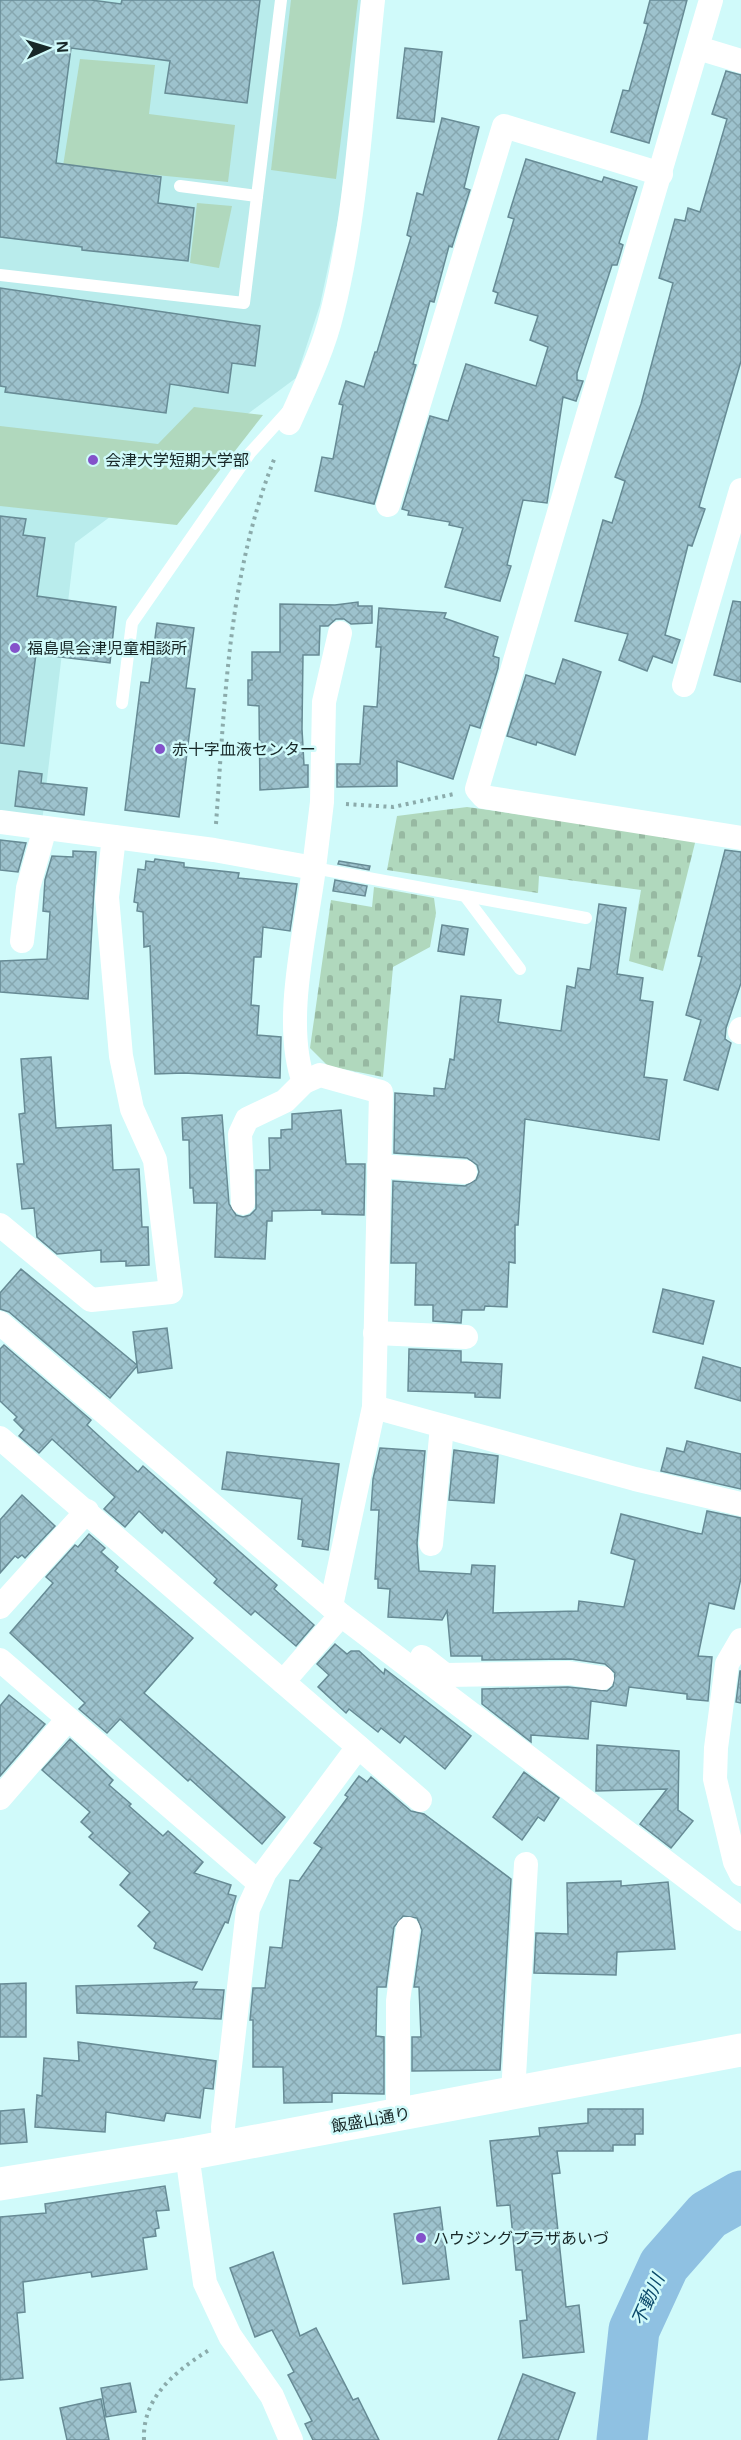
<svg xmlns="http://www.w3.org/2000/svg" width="741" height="2440" font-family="Arial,'Noto Sans JP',sans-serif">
	<defs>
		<pattern id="cemetery-stones" width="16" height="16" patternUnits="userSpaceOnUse" patternTransform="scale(1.5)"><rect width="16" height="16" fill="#b0d8bd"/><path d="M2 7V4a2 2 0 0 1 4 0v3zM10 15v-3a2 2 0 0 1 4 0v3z" fill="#97b9a2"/></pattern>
		<pattern id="building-cross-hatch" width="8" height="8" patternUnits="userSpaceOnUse" patternTransform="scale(1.5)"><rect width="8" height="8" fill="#9dc2cd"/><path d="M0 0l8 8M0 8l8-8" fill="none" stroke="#86a7b0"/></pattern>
	</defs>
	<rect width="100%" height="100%" fill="#d0fafa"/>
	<polygon fill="#b9ecec" points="0,0 364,0 340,211 320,305 296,378 75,543 42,822 0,816"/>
	<g fill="#b0d8bd">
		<polygon points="291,0 358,0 336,179 271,170"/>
		<polygon points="80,59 155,65 149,114 235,125 228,182 63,166"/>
		<polygon points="197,203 232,206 219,268 190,263"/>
		<polygon points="194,407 263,415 177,525 0,506 0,426 158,444"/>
	</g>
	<g fill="url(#cemetery-stones)">
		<polygon points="467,807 696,839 663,971 629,961 641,890 539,876 538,893 387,870 397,816"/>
		<polygon points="374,887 434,898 436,913 430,947 393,967 383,1077 328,1066 310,1048 331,900 372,907"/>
	</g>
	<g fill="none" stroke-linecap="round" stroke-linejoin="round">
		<polyline stroke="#8fc1e2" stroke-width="51" points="622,2440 634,2330 664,2265 708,2215 741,2196"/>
	</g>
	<g fill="url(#building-cross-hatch)" stroke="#678b95" stroke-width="1.5">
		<polygon points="0,0 91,0 121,4 122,0 260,0 247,103 165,93 170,61 71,48 56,163 161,177 158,203 194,208 188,261 82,250 82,247 0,237"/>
		<polygon points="650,0 687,0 649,143 611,132 623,90 629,91 648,24 644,23"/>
		<polygon points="405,48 442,52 434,122 397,118"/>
		<polygon points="726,71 741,75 741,361 699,507 705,509 692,546 688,545 665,635 680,640 672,663 653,656 647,671 619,660 628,634 575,621 603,520 612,523 625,481 615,477 641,404 673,283 659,278 675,219 685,221 688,208 700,212 727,119 712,114"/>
		<polygon points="442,118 479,127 464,188 470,190 452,247 449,246 434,302 430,301 413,364 416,365 374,504 315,491 322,457 333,459 343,405 339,404 346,381 364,387 375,352 377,352 411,237 407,235 417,193 423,195"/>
		<polygon points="526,159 602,182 604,177 637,187 619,243 623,245 617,265 612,265 577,373 577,380 583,381 576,401 563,397 547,503 523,500 507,565 511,566 500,601 445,587 463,528 449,525 450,522 408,515 409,511 402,509 430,416 448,421 466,364 536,386 548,347 530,340 538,316 495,303 498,293 493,291 514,219 508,217"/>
		<polygon points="0,288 260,326 255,366 232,363 228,393 170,384 166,413 5,392 6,387 0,386"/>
		<polygon points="0,516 26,519 23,535 45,538 37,596 116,607 110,663 36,654 24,746 0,743"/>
		<polygon points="733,601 741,602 741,682 714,675"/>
		<polygon points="358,602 358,606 372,606 372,623 351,624 344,619 336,619 328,626 320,626 319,655 303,655 302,729 304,765 308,765 308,787 260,790 259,706 248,705 248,680 252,680 252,652 280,652 280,604 335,605"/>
		<polygon points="379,608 446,613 444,618 498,637 493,656 499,658 498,668 480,728 470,725 453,779 397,761 397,786 337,787 337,764 360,764 364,706 377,707 381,647 376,647"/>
		<polygon points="157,623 194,628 186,688 195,689 179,817 125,810 141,682 149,683"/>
		<polygon points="563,659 601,672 575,755 537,742 536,745 507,736 526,675 555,684"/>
		<polygon points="19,771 42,774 41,783 87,788 84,815 15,806"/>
		<polygon points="0,840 26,843 18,872 0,870"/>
		<polygon points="725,850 741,852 741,983 726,1028 725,1039 731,1043 718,1090 684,1080 701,1020 686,1015 702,957 698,956"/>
		<polygon points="73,851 96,852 88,999 0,992 0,961 47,959 50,912 43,911 45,880 52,856 73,857"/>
		<polygon points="155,859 184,863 184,867 239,873 238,878 297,884 290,931 263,927 261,957 254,957 251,1005 259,1006 257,1035 281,1037 280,1078 184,1073 155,1074 150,946 144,947 143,912 137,911 138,903 134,902 138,869 145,870 146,861 154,862"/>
		<polygon points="339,861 370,866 369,870 338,864"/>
		<polygon points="335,880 367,886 365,896 333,891"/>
		<polygon points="599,904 626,908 617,974 643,978 640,1000 653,1002 644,1077 667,1080 659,1140 525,1119 518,1225 515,1225 515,1263 509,1262 507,1307 485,1306 484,1310 462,1310 461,1323 433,1321 433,1305 415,1305 416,1263 391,1263 393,1181 465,1186 476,1180 479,1172 477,1165 467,1158 394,1153 395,1093 434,1096 434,1088 445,1089 450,1059 454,1060 461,996 501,1000 498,1022 561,1031 567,986 575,988 578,968 590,970"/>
		<polygon points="442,925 468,929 464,955 438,951"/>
		<polygon points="51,1057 56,1128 111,1125 113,1170 139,1169 142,1227 148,1227 149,1265 126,1266 126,1261 101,1262 101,1250 57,1254 37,1237 34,1208 22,1209 17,1164 24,1164 19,1114 25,1113 21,1059"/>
		<polygon points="341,1110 346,1164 365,1164 364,1215 322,1214 322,1210 272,1211 272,1221 267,1221 265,1259 215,1257 217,1203 194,1203 193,1188 190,1188 189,1140 183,1140 182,1118 222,1115 229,1204 236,1215 243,1217 250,1215 256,1209 256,1170 270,1170 269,1138 281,1138 281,1130 292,1129 292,1114"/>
		<polygon points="21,1269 137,1365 133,1332 167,1328 172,1368 138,1373 137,1366 110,1398 9,1312 0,1309 0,1293"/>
		<polygon points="663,1289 714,1301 703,1344 653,1332"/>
		<polygon points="4,1345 91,1420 87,1425 138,1472 143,1466 277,1585 274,1589 314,1625 296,1646 255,1611 251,1615 214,1583 217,1579 164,1530 162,1533 139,1511 125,1527 104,1509 115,1497 52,1439 39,1453 19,1436 24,1430 14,1420 17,1417 0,1401 0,1349"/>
		<polygon points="409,1349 461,1351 461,1362 502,1364 500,1398 475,1397 475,1393 408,1391"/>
		<polygon points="703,1357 741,1368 741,1401 695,1388"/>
		<polygon points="687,1441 741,1454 741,1489 661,1471 667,1448 684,1452"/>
		<polygon points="380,1448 425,1451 417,1543 419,1571 471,1574 472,1565 495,1566 493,1613 578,1611 579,1601 624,1607 635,1560 611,1553 621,1514 696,1533 702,1534 707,1511 741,1518 741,1578 734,1609 709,1603 698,1656 712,1657 708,1701 687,1699 687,1694 629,1687 626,1706 591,1701 588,1739 531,1735 531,1742 482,1704 482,1689 568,1687 607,1691 613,1686 615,1673 605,1664 571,1659 482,1660 482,1656 451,1656 447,1611 442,1620 388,1617 390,1589 378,1588 378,1579 375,1579 379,1510 371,1510 373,1479"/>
		<polygon points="454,1450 498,1456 494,1503 449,1500"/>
		<polygon points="227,1452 339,1464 328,1550 302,1546 303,1540 298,1539 302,1499 222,1489"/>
		<polygon points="22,1495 55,1526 25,1558 22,1555 18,1558 15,1556 0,1573 0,1520"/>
		<polygon points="89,1534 105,1548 101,1552 118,1567 115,1571 193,1638 144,1693 285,1817 262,1844 190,1779 188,1781 120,1719 107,1733 79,1709 85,1703 10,1633 53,1583 46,1577 75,1545 78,1547"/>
		<polygon points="335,1644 347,1654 351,1651 359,1651 384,1674 385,1669 471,1736 445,1769 405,1736 400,1743 381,1728 378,1732 349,1709 346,1713 318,1687 329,1675 317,1664"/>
		<polygon points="740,1671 741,1671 741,1703 736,1702"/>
		<polygon points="9,1695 45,1724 0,1776 0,1706"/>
		<polygon points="70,1739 113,1780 109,1785 131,1804 129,1806 163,1836 168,1831 203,1862 194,1873 231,1885 228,1894 236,1896 228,1923 225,1922 202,1970 154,1948 156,1943 138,1926 150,1912 120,1885 130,1873 89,1837 93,1833 81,1822 90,1812 42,1770"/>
		<polygon points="597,1745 679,1751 678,1810 693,1821 671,1848 640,1824 667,1789 596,1791"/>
		<polygon points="524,1772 559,1798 544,1821 538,1817 522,1840 493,1817"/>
		<polygon points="359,1776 367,1782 371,1777 411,1811 424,1814 511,1879 500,2070 412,2071 412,2037 421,2037 419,1987 414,1987 422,1930 417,1918 403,1916 394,1927 386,1987 377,1987 376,2036 384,2037 384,2094 332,2093 332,2102 284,2103 283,2067 253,2067 253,2020 250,2020 253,1988 265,1988 270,1947 282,1948 290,1880 299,1881 322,1848 314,1843 348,1797 345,1795"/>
		<polygon points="621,1881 621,1886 668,1882 675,1949 617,1952 616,1975 534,1973 536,1933 568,1934 567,1883"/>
		<polygon points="197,1982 193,1989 224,1990 221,2019 77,2013 76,1986"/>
		<polygon points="26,1983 26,2037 0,2037 0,1984"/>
		<polygon points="78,2042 216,2061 213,2089 204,2088 200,2118 166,2113 164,2121 106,2112 105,2132 35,2127 37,2095 42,2096 44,2058 79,2061"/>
		<polygon points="24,2109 27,2142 0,2144 0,2111"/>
		<polygon points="588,2109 643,2109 643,2134 635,2134 635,2145 613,2145 613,2151 557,2151 560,2173 552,2174 566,2307 579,2305 584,2352 523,2358 520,2321 527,2320 522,2270 516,2270 510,2205 497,2206 490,2141 540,2136 539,2128 588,2123"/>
		<polygon points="165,2186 169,2210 156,2211 159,2228 155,2229 156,2236 143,2238 147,2269 92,2277 91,2272 23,2282 25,2312 17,2313 23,2378 0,2380 0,2217 46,2213 45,2204"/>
		<polygon points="440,2207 449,2279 403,2284 394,2214"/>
		<polygon points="273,2252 300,2336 316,2328 353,2400 358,2398 379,2440 313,2440 305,2424 312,2421 288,2375 294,2372 272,2330 255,2337 230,2268"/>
		<polygon points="523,2374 575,2393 558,2440 498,2440"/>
		<polygon points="130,2383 136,2412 106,2417 101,2388"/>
		<polygon points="101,2399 109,2440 67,2440 60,2408"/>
	</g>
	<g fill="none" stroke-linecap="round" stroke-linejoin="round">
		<g stroke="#8babab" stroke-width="4" stroke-dasharray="3 4.5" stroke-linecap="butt">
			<polyline points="346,804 393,807 454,794"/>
			<path d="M216 824C225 699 228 575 275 457"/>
			<path d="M144 2440C142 2397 176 2371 209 2350"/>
		</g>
		<g stroke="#fff" stroke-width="12">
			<polyline points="180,186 257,196"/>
			<polyline points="0,275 244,303 281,0"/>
			<polyline points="122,703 132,623 250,453 288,411"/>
			<polyline points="314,868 586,918"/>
			<polyline points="465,896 520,969"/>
		</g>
		<g stroke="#fff" stroke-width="24">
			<polyline points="711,0 477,789 484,797 741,838"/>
			<polyline points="698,48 741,61"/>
			<path d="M289 423C305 387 323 351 332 313 357 214 362 102 373 0"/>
			<polyline points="388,505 504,126 661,174"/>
			<polyline points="684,685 741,490"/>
			<polyline points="0,822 214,850 314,868 322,802 324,702 340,633"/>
			<polyline points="22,941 28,888 45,828"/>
			<polyline points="740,1032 741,1029"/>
			<path d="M304 1082C282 1024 306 931 314 868"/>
			<polyline points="379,1166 465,1172"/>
			<polyline points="243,1203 240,1134 247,1119 285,1101 304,1082 320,1075 381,1092 374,1407 331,1606"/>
			<polyline points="0,1225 91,1300 171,1292 155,1160 132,1109 121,1056 107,897 114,837"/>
			<polyline points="0,1323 341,1615 741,1919"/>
			<polyline points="375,1333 466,1337"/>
			<polyline points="374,1407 635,1479 741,1504"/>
			<polyline points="0,1438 420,1800"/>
			<polyline points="431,1544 442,1426"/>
			<polyline points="0,1607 87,1511"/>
			<polyline points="741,1640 727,1664 716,1748 715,1779 735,1862 741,1874"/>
			<polyline points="422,1657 445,1675 569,1673 602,1678"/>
			<polyline points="0,1660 259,1883"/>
			<polyline points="283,1682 341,1615"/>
			<polyline points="0,1798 68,1719"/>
			<polyline points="513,2094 526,1864"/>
			<polyline points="398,2115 398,2001 408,1929"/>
			<polyline points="224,2147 223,2127 248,1909 265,1872 358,1747"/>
			<polyline points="187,2154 205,2283 230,2336 272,2396 291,2440"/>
		</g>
		<polyline stroke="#fff" stroke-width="33" points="0,2184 187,2154 741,2050"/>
	</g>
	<g fill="#8452ca" stroke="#d0fafa" stroke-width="2">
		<circle cx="93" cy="460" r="6"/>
		<circle cx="15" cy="648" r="6"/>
		<circle cx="160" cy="749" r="6"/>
		<circle cx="421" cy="2238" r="6"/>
	</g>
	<g text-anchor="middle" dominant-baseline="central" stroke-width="5" stroke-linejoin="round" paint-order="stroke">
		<g font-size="16" fill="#182828" stroke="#d0fafa" text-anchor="start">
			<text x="105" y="460">会津大学短期大学部</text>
			<text x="27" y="648">福島県会津児童相談所</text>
			<text x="172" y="749">赤十字血液センター</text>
			<text x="433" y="2238">ハウジングプラザあいづ</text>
		</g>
		<g font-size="16" fill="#182828" stroke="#d0fafa">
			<text transform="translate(371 2120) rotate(-10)">飯盛山通り</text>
		</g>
		<g font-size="18" font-style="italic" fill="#0a496a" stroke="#d0fafa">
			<text transform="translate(648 2300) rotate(-66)">不動川</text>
		</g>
	</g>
	<g transform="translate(48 48) rotate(86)" stroke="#d0fafa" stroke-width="4.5" paint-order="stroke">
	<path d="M0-4.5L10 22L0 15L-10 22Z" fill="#182828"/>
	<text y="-9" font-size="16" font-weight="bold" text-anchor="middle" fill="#182828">N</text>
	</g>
</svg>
